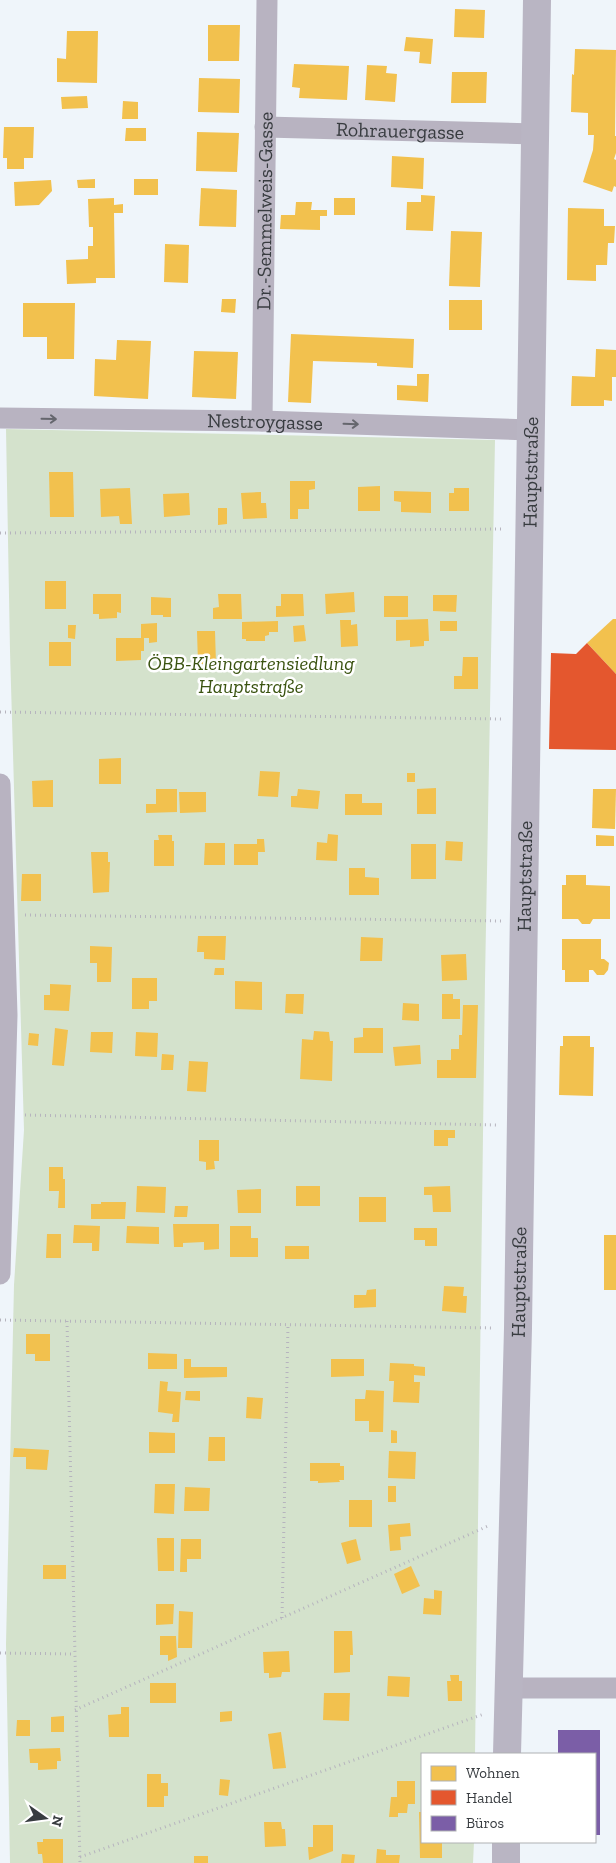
<svg xmlns="http://www.w3.org/2000/svg" width="616" height="1863" font-family="'Zilla Slab',serif">
	<rect width="100%" height="100%" fill="#eff5fa"/>
	<polygon fill="#d4e2cc" points="6,429 495,440 485,980 475,1754 422,1754 422,1842 474,1842 473,1863 10,1863 6,1644 14,1285 24,1130 10,651"/>
	<g fill="#f2c14e">
		<polygon points="455,9 485,10 484,38 454,37"/>
		<polygon points="208,25 240,25 239,61 208,61"/>
		<polygon points="67,31 98,31 97,83 57,82 57,58 66,59"/>
		<polygon points="406,37 433,39 431,64 419,63 420,52 404,51"/>
		<polygon points="575,49 616,50 615,136 616,136 616,153 614,159 616,160 616,187 614,186 612,192 583,182 593,150 594,135 588,135 588,113 571,112 572,74 574,75"/>
		<polygon points="294,64 349,66 347,100 299,98 300,88 292,87"/>
		<polygon points="367,65 387,66 386,73 397,74 395,102 365,100"/>
		<polygon points="452,72 487,72 486,103 451,103"/>
		<polygon points="199,78 240,79 239,113 198,112"/>
		<polygon points="87,96 88,108 62,109 61,97"/>
		<polygon points="123,101 138,102 138,119 122,119"/>
		<polygon points="4,127 34,127 33,158 24,158 24,169 7,169 7,158 3,158"/>
		<polygon points="126,128 146,128 146,141 125,141"/>
		<polygon points="197,132 239,133 237,172 196,171"/>
		<polygon points="392,156 424,158 423,189 391,187"/>
		<polygon points="95,179 95,188 78,188 77,180"/>
		<rect x="134" y="179" width="24" height="16"/>
		<polygon points="51,180 52,191 39,205 15,206 14,182"/>
		<polygon points="201,188 237,190 236,227 199,226"/>
		<polygon points="421,195 435,196 433,231 406,230 407,202 421,202"/>
		<polygon points="114,198 114,205 123,204 123,213 114,213 115,278 96,278 96,283 67,284 66,260 88,259 88,246 93,246 93,227 89,227 88,199"/>
		<rect x="334" y="198" width="21" height="17"/>
		<polygon points="296,202 312,202 311,210 327,210 327,216 320,216 320,230 280,229 281,215 295,215"/>
		<polygon points="568,208 604,209 604,226 615,226 614,243 608,243 607,265 596,265 596,281 567,280"/>
		<polygon points="451,231 482,232 480,287 449,286"/>
		<polygon points="165,244 189,245 188,283 164,282"/>
		<polygon points="222,299 236,299 235,313 221,312"/>
		<rect x="449" y="300" width="33" height="30"/>
		<polygon points="23,303 75,303 74,359 47,359 47,337 23,337"/>
		<polygon points="291,334 414,339 413,368 377,366 377,363 313,361 311,403 288,402"/>
		<polygon points="117,340 151,341 148,399 94,396 95,359 116,360"/>
		<polygon points="596,349 616,350 616,377 612,377 612,401 604,400 604,406 571,406 572,376 595,377"/>
		<polygon points="194,351 238,352 236,399 192,397"/>
		<polygon points="417,374 429,374 428,402 397,400 397,385 417,386"/>
		<polygon points="49,472 73,472 74,517 50,517"/>
		<polygon points="290,481 315,481 315,489 309,490 309,509 298,509 298,519 290,519"/>
		<polygon points="380,486 380,511 358,511 358,487"/>
		<polygon points="130,488 132,524 120,524 119,516 101,517 100,489"/>
		<polygon points="454,488 469,488 469,511 449,511 449,493 454,493"/>
		<polygon points="394,491 431,492 431,513 401,512 401,502 394,501"/>
		<polygon points="261,492 261,503 266,503 267,518 243,519 241,493"/>
		<polygon points="189,493 190,515 164,517 163,494"/>
		<polygon points="218,508 227,508 227,524 218,525"/>
		<rect x="45" y="581" width="21" height="28"/>
		<polygon points="354,592 355,612 326,614 325,594"/>
		<polygon points="93,594 121,594 121,613 117,612 117,618 99,619 99,614 93,614"/>
		<polygon points="218,594 241,594 242,619 213,619 213,608 219,607"/>
		<polygon points="281,594 303,594 304,616 276,617 276,606 281,606"/>
		<polygon points="433,595 457,595 456,612 433,611"/>
		<rect x="384" y="596" width="24" height="21"/>
		<polygon points="151,597 171,598 171,617 163,617 163,615 151,615"/>
		<polygon points="428,619 429,641 424,641 424,646 410,647 410,640 396,641 396,620"/>
		<polygon points="613,619 616,619 616,674 587,643"/>
		<polygon points="340,620 351,620 351,625 357,624 358,646 341,647"/>
		<polygon points="278,621 278,632 269,632 269,635 265,636 265,641 246,641 246,639 242,639 242,622"/>
		<rect x="440" y="621" width="17" height="10"/>
		<polygon points="157,623 157,642 149,643 149,638 144,638 144,651 141,651 141,660 116,661 116,638 141,638 141,624"/>
		<polygon points="68,625 76,625 75,639 68,638"/>
		<polygon points="304,625 306,641 294,642 293,626"/>
		<polygon points="197,631 215,631 216,664 198,664"/>
		<rect x="49" y="642" width="22" height="24"/>
		<polygon points="463,657 478,657 478,689 454,689 454,676 462,676"/>
		<polygon points="121,758 121,784 99,784 99,759"/>
		<polygon points="260,771 280,772 278,797 258,796"/>
		<rect x="407" y="773" width="8" height="9"/>
		<polygon points="53,780 53,807 33,807 32,781"/>
		<polygon points="436,788 436,814 417,814 417,789"/>
		<polygon points="156,789 177,789 177,812 146,813 146,804 156,804"/>
		<polygon points="298,789 320,791 318,809 291,807 291,796 297,796"/>
		<polygon points="593,789 616,789 615,829 592,828"/>
		<polygon points="179,792 206,792 206,812 180,813"/>
		<polygon points="345,794 362,794 362,803 382,803 382,815 345,815"/>
		<polygon points="328,834 338,835 337,861 316,860 317,842 327,843"/>
		<polygon points="158,835 172,835 172,841 174,841 174,866 154,866 154,840 159,840"/>
		<polygon points="596,835 614,836 614,846 596,846"/>
		<polygon points="257,839 264,839 265,852 258,852 258,865 234,865 234,844 257,844"/>
		<polygon points="446,841 463,842 462,861 445,860"/>
		<polygon points="205,843 225,843 225,865 204,865"/>
		<rect x="411" y="844" width="25" height="35"/>
		<polygon points="91,852 108,852 108,862 110,862 109,892 93,893"/>
		<polygon points="349,868 365,868 365,877 379,878 379,895 349,895"/>
		<polygon points="22,874 41,874 41,901 21,901"/>
		<polygon points="566,875 586,875 586,885 610,886 610,919 593,919 590,924 582,924 578,919 562,919 562,885 566,885"/>
		<polygon points="198,936 226,936 225,960 204,959 204,952 197,952"/>
		<polygon points="361,937 383,938 382,961 360,961"/>
		<polygon points="562,939 601,939 601,959 604,959 609,963 608,970 604,975 597,975 593,970 589,970 589,982 565,982 565,970 562,970"/>
		<polygon points="90,946 112,947 111,982 97,982 97,963 90,963"/>
		<polygon points="466,954 467,980 442,981 441,955"/>
		<polygon points="215,968 224,968 224,975 214,975"/>
		<polygon points="132,978 157,978 157,1001 149,1001 149,1009 132,1009"/>
		<polygon points="235,981 262,982 262,1010 235,1009"/>
		<polygon points="50,984 71,985 69,1011 44,1010 44,995 50,995"/>
		<polygon points="286,994 304,994 303,1014 285,1013"/>
		<polygon points="442,994 453,994 453,999 460,999 460,1019 442,1019"/>
		<polygon points="403,1003 419,1004 419,1021 402,1020"/>
		<polygon points="463,1005 478,1005 476,1078 437,1078 437,1060 451,1060 451,1049 459,1049 459,1035 462,1035"/>
		<polygon points="55,1028 68,1030 64,1066 52,1065"/>
		<polygon points="363,1028 383,1028 383,1053 354,1053 354,1038 363,1037"/>
		<polygon points="314,1031 329,1032 330,1041 333,1041 332,1081 300,1079 302,1039 313,1040"/>
		<polygon points="91,1032 113,1032 112,1053 90,1052"/>
		<polygon points="136,1032 158,1033 157,1057 135,1056"/>
		<polygon points="29,1033 39,1034 38,1046 28,1045"/>
		<polygon points="563,1036 590,1036 590,1047 594,1047 593,1096 559,1095 560,1046 563,1046"/>
		<polygon points="420,1045 421,1064 395,1066 393,1047"/>
		<polygon points="162,1054 174,1055 173,1070 161,1070"/>
		<polygon points="189,1061 208,1062 206,1092 187,1091"/>
		<polygon points="434,1130 455,1130 455,1138 448,1138 448,1146 434,1146"/>
		<polygon points="199,1140 219,1140 219,1161 214,1161 215,1169 206,1170 206,1162 199,1161"/>
		<polygon points="49,1167 63,1167 63,1179 65,1179 65,1208 58,1208 59,1191 49,1191"/>
		<polygon points="137,1186 166,1187 165,1213 136,1212"/>
		<rect x="296" y="1186" width="24" height="20"/>
		<polygon points="450,1186 451,1212 433,1212 432,1195 424,1195 424,1187"/>
		<polygon points="261,1189 261,1213 238,1213 237,1190"/>
		<rect x="359" y="1197" width="27" height="25"/>
		<polygon points="101,1202 126,1202 125,1219 91,1219 91,1204 101,1204"/>
		<polygon points="175,1206 188,1206 187,1217 174,1217"/>
		<polygon points="173,1224 219,1224 219,1249 204,1250 204,1242 183,1243 183,1247 174,1247"/>
		<polygon points="74,1225 100,1226 99,1251 92,1251 92,1243 73,1243"/>
		<polygon points="127,1226 159,1227 159,1244 126,1243"/>
		<polygon points="230,1226 251,1226 251,1238 258,1238 258,1257 230,1257"/>
		<polygon points="414,1228 437,1228 437,1246 425,1246 425,1240 414,1240"/>
		<polygon points="47,1234 61,1234 61,1258 46,1258"/>
		<rect x="604" y="1235" width="12" height="55"/>
		<rect x="285" y="1246" width="24" height="13"/>
		<polygon points="444,1286 464,1287 463,1296 467,1296 466,1313 442,1311"/>
		<polygon points="376,1289 376,1307 354,1308 354,1295 366,1295 367,1290"/>
		<polygon points="26,1334 50,1334 50,1361 35,1361 35,1354 26,1354"/>
		<polygon points="148,1353 177,1354 177,1369 148,1369"/>
		<polygon points="184,1359 191,1359 191,1367 227,1367 227,1377 184,1378"/>
		<polygon points="331,1359 364,1359 364,1376 331,1377"/>
		<polygon points="390,1363 414,1364 414,1366 425,1367 425,1376 414,1375 414,1382 420,1382 419,1403 393,1402 394,1381 389,1381"/>
		<polygon points="160,1381 168,1382 167,1391 181,1392 179,1422 172,1422 173,1414 158,1412"/>
		<polygon points="366,1390 384,1391 383,1432 369,1432 369,1421 355,1421 355,1399 365,1399"/>
		<polygon points="186,1391 200,1391 200,1401 185,1400"/>
		<polygon points="247,1397 263,1398 261,1419 246,1418"/>
		<polygon points="391,1430 397,1431 397,1443 391,1443"/>
		<polygon points="149,1432 175,1433 175,1453 149,1453"/>
		<polygon points="209,1437 225,1437 225,1461 208,1461"/>
		<polygon points="14,1448 49,1450 47,1470 26,1469 26,1457 13,1457"/>
		<polygon points="389,1451 416,1452 415,1479 388,1478"/>
		<polygon points="310,1463 340,1463 340,1466 344,1466 344,1480 339,1480 340,1482 318,1483 318,1481 310,1481"/>
		<polygon points="155,1484 175,1484 174,1514 154,1513"/>
		<rect x="388" y="1486" width="8" height="16"/>
		<polygon points="185,1487 210,1488 209,1511 184,1511"/>
		<rect x="349" y="1500" width="23" height="27"/>
		<polygon points="410,1523 411,1536 400,1537 401,1550 390,1551 388,1525"/>
		<polygon points="157,1538 174,1538 174,1571 158,1571"/>
		<polygon points="181,1539 201,1539 201,1559 187,1559 187,1572 180,1572"/>
		<polygon points="356,1539 361,1560 347,1564 341,1543"/>
		<rect x="43" y="1565" width="23" height="14"/>
		<polygon points="411,1566 420,1586 402,1594 394,1574"/>
		<polygon points="434,1590 442,1591 441,1615 423,1614 424,1598 434,1599"/>
		<polygon points="156,1604 174,1604 173,1624 156,1625"/>
		<polygon points="179,1611 193,1612 192,1648 178,1648"/>
		<polygon points="334,1631 352,1631 353,1655 350,1655 350,1672 334,1673"/>
		<polygon points="160,1636 176,1636 177,1657 168,1661 168,1655 160,1655"/>
		<polygon points="289,1651 290,1672 282,1672 281,1677 269,1678 269,1673 264,1673 263,1652"/>
		<polygon points="450,1675 459,1675 459,1681 462,1681 462,1701 448,1701 447,1681 451,1681"/>
		<polygon points="388,1676 410,1677 409,1697 387,1696"/>
		<rect x="150" y="1683" width="26" height="20"/>
		<polygon points="324,1693 350,1693 349,1721 323,1720"/>
		<polygon points="121,1707 129,1707 129,1737 109,1737 108,1715 121,1714"/>
		<polygon points="232,1711 232,1721 220,1722 220,1712"/>
		<polygon points="64,1716 64,1732 51,1732 51,1717"/>
		<polygon points="17,1720 30,1720 30,1736 16,1736"/>
		<polygon points="281,1732 286,1768 273,1769 268,1734"/>
		<polygon points="60,1748 61,1761 57,1761 57,1769 38,1770 38,1763 30,1763 29,1749"/>
		<polygon points="147,1774 161,1774 161,1783 168,1783 168,1796 164,1796 164,1807 147,1807"/>
		<polygon points="220,1779 230,1780 228,1796 219,1795"/>
		<polygon points="397,1781 415,1781 415,1804 408,1804 407,1813 398,1813 398,1817 389,1817 391,1797 397,1797"/>
		<polygon points="419,1812 422,1812 422,1842 442,1842 442,1858 420,1858"/>
		<polygon points="264,1822 281,1822 282,1829 285,1829 286,1846 265,1847"/>
		<polygon points="313,1825 333,1825 333,1851 309,1860 308,1847 313,1847"/>
		<polygon points="43,1839 63,1839 63,1863 43,1863 42,1854 38,1854 37,1842 43,1842"/>
		<polygon points="377,1849 386,1850 386,1855 400,1855 399,1863 376,1863"/>
		<polygon points="342,1854 355,1855 354,1863 341,1863"/>
		<rect x="194" y="1856" width="14" height="7"/>
	</g>
	<polygon fill="#e4572e" points="587,643 616,674 616,750 549,749 551,653 576,654"/>
	<polygon fill="#7b5ea7" points="558,1730 600,1730 600,1835 595,1835 595,1754 558,1754"/>
	<g fill="none" stroke-linecap="round" stroke-linejoin="round">
		<g stroke="#b6b4be" stroke-width="3" stroke-dasharray="1 4" stroke-linecap="butt">
			<polyline points="0,533 504,529"/>
			<polyline points="0,712 502,719"/>
			<polyline points="25,915 501,921"/>
			<polyline points="25,1115 496,1125"/>
			<polyline points="0,1320 494,1328"/>
			<polyline points="67,1321 80,1863"/>
			<polyline points="282,1618 288,1325"/>
			<polyline points="0,1653 74,1654"/>
			<polyline points="75,1710 488,1526"/>
			<polyline points="80,1857 484,1714"/>
		</g>
		<g stroke="#b8b3c1" stroke-width="21">
			<path id="s1" d="M265 127 535 134"/>
			<path id="s2" d="M0 418 262 421 531 430"/>
			<path id="s3" d="M262 421 267 0"/>
			<polyline points="0,784 7,1015 0,1274"/>
			<polyline points="508,1688 616,1688"/>
		</g>
		<g stroke="#b9b5c3" stroke-width="28">
			<path id="s4" d="M507 1754 518 1328 537 0"/>
			<polyline points="506,1863 506,1842"/>
		</g>
	</g>
	<defs><path id="oneway-shaft" d="M-6 0H5M1.5-3L5.5 0L1.5 3" fill="none" stroke-width="1.6" stroke-linecap="round" stroke-linejoin="round" transform="scale(1.25)"/></defs>
	<g stroke="#65666d">
		<use href="#oneway-shaft" transform="translate(49 419) rotate(1)"/>
		<use href="#oneway-shaft" transform="translate(351 424) rotate(2)"/>
	</g>
	<g text-anchor="middle" dominant-baseline="central" stroke-width="5" stroke-linejoin="round" paint-order="stroke">
		<g font-size="20" fill="#383c40" stroke="#fff">
			<text stroke="none"><textPath href="#s1" startOffset="135">Rohrauergasse</textPath></text>
			<text stroke="none"><textPath href="#s3" startOffset="210">Dr.-Semmelweis-Gasse</textPath></text>
			<text stroke="none"><textPath href="#s2" startOffset="265">Nestroygasse</textPath></text>
			<text stroke="none"><textPath href="#s4" startOffset="1282">Hauptstraße</textPath></text>
			<text stroke="none"><textPath href="#s4" startOffset="878">Hauptstraße</textPath></text>
			<text stroke="none"><textPath href="#s4" startOffset="472">Hauptstraße</textPath></text>
		</g>
		<g font-size="20" font-style="italic" fill="#3a5310" stroke="#fff">
			<text x="251" y="663">ÖBB-Kleingartensiedlung<tspan x="251" dy="23">Hauptstraße</tspan></text>
		</g>
	</g>
	<rect x="421" y="1753" width="175" height="90" fill="#ffffff" stroke="#afb1b3"/>
	<rect x="431" y="1766" width="25" height="15" fill="#f2c14e" stroke="#afb1b3"/>
	<text x="466" y="1778" font-size="15" fill="#383c40">Wohnen</text>
	<rect x="431" y="1790" width="25" height="15" fill="#e4572e" stroke="#afb1b3"/>
	<text x="466" y="1803" font-size="15" fill="#383c40">Handel</text>
	<rect x="431" y="1816" width="25" height="15" fill="#7b5ea7" stroke="#afb1b3"/>
	<text x="466" y="1828" font-size="15" fill="#383c40">Büros</text>
	<g transform="translate(45 1818) rotate(104)" stroke="#ffffff" stroke-width="4" paint-order="stroke">
	<path d="M0-4L9 19L0 12L-9 19Z" fill="#383c40"/>
	<text y="-8" font-size="14" font-weight="bold" text-anchor="middle" fill="#383c40">N</text>
	</g>
</svg>
